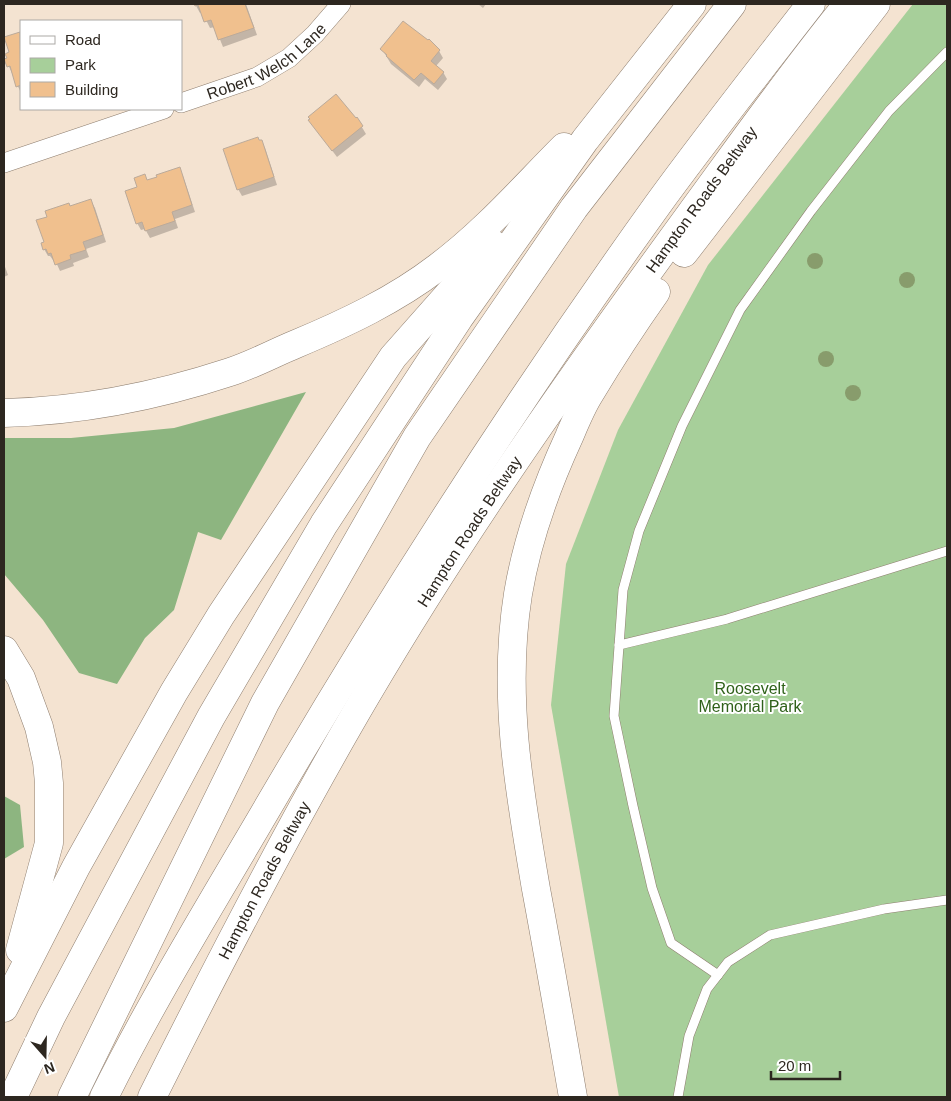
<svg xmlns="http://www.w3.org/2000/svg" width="951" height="1101" font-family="Helvetica,sans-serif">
	<rect width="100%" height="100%" fill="#f4e3d1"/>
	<polygon fill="#a7cf9a" points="913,4 947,4 947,1097 619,1097 551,705 566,564 618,430 708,265"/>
	<g fill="#8db580">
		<polygon points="306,392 221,540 198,532 174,610 145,638 117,684 79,673 43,620 4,574 4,438 71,438 174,428"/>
		<polygon points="4,796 20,805 24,847 4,859"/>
	</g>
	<g fill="#0003">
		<polygon points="195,4 246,4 257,35 223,47 215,27 210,28 202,12 200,13"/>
		<polygon points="478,4 486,4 483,8"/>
		<polygon points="20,33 21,36 21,93 6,60"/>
		<polygon points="382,49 439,51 443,58 436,66 443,72 447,79 438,90 425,79 419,87 391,64"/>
		<polygon points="357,119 366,134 337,157 310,121"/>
		<polygon points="261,141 265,148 277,185 242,196 238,189 259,142"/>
		<polygon points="179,169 183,176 195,212 175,219 178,228 150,238 145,229 141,230 137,223 139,188 147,181"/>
		<polygon points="91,201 95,208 106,242 86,249 89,257 73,263 74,266 60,271 55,260 53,260 50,256 48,256 44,249 45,243 70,207"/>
		<polygon points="4,264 8,275 4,277"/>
	</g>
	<g fill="#f0c08e" stroke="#bbaa9a">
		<polygon points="194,4 245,4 254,28 218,40 211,20 204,22 198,5 195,6"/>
		<polygon points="403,21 428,40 429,39 440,50 431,61 444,72 434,84 421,73 414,80 386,56 387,55 380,49"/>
		<polygon points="20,32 21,85 16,87 10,66 7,67 4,59 7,58 5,54 9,52 4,37"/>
		<polygon points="336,94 356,118 357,117 363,126 332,151 308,120 310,119 308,117"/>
		<polygon points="258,137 259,140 262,140 274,177 237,190 223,149"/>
		<polygon points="180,167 192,205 172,212 175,221 145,231 142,222 136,224 125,191 137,187 134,178 145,174 147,180 157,177 156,175"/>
		<polygon points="91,199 103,235 83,242 86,250 70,255 71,259 55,265 51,253 48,254 46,249 43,250 41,243 44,242 36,220 47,217 45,211 69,203 70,206"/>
	</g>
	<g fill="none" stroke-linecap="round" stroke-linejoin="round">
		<g stroke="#8e7e6f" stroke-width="10">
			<g id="lane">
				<polyline points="619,645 727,619 947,551"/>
				<polyline points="718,975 671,943 652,888 633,806 614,716 623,590 639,531 682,426 740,310 811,211 889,111 947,52"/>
				<polyline points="678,1097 689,1036 707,989 728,962 770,935 884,909 947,900"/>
			</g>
		</g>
		<g stroke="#8e7e6f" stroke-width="20">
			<g id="street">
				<path id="s1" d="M181 103 257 77 289 58 315 34 341 4"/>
				<polyline points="4,163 164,109"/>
			</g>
		</g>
		<g stroke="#8e7e6f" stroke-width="29">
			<g id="highway">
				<polyline points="684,253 876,4"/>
				<path d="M4 413C80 411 157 396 230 372 252 365 274 353 296 344 346 323 395 300 438 267 485 232 523 188 564 147"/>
				<polyline points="4,650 21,678 39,727 47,762 49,783 49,843 20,950"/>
				<polyline points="4,1008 76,867 174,692 221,615 393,357 493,244"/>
				<polyline points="13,1097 51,1017 211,717 324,524 459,318 585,140 692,4"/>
				<polyline points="72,1097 265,703 417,437 574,208 732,4"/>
				<path d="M104 1097C152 1000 210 906 265 812 386 605 516 402 656 207 706 138 759 71 811 4"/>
				<path id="s2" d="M152 1097C220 961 290 825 367 694 465 527 577 369 691 213 743 142 793 71 848 4"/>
				<path d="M573 1097C561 1028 549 958 536 889 519 790 502 694 518 594 527 540 546 487 569 437 575 423 581 408 589 395 610 360 632 326 656 292"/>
			</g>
		</g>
		<use href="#lane" stroke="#fff" stroke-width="9"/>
		<use href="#street" stroke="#fff" stroke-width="19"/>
		<use href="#highway" stroke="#fff" stroke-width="28"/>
	</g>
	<g fill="#889c6c">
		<circle cx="815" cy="261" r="8"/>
		<circle cx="907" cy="280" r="8"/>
		<circle cx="826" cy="359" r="8"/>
		<circle cx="853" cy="393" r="8"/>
	</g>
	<g text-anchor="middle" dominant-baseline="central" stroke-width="4" stroke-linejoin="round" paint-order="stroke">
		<g font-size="16" fill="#2d2720" stroke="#fff">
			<text stroke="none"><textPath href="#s1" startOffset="96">Robert Welch Lane</textPath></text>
			<text stroke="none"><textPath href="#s2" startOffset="1054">Hampton Roads Beltway</textPath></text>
			<text stroke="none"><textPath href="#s2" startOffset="649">Hampton Roads Beltway</textPath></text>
			<text stroke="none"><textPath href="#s2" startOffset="244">Hampton Roads Beltway</textPath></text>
		</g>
		<g font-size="16" fill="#2f611a" stroke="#fff">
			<text x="750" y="688">Roosevelt<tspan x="750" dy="18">Memorial Park</tspan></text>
		</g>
	</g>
	<rect width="951" height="1101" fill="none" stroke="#2d2720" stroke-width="10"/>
	<rect x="20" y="20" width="162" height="90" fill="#ffffff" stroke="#aba9a6"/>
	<rect x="30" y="36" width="25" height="8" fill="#ffffff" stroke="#aba9a6"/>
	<text x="65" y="45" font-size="15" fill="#2d2720">Road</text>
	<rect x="30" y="58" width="25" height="15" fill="#a7cf9a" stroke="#aba9a6"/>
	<text x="65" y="70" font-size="15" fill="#2d2720">Park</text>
	<rect x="30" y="82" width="25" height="15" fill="#f0c08e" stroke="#aba9a6"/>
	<text x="65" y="95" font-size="15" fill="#2d2720">Building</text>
	<g transform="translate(45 1056) rotate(160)" stroke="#ffffff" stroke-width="4" paint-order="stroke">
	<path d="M0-4L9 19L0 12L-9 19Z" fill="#2d2720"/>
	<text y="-8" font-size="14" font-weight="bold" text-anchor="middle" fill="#2d2720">N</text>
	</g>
	<path d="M771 1071v8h69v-8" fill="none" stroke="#2d2720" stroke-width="2.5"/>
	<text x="778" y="1071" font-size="15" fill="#2d2720" stroke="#ffffff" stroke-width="4" paint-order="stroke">20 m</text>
</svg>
